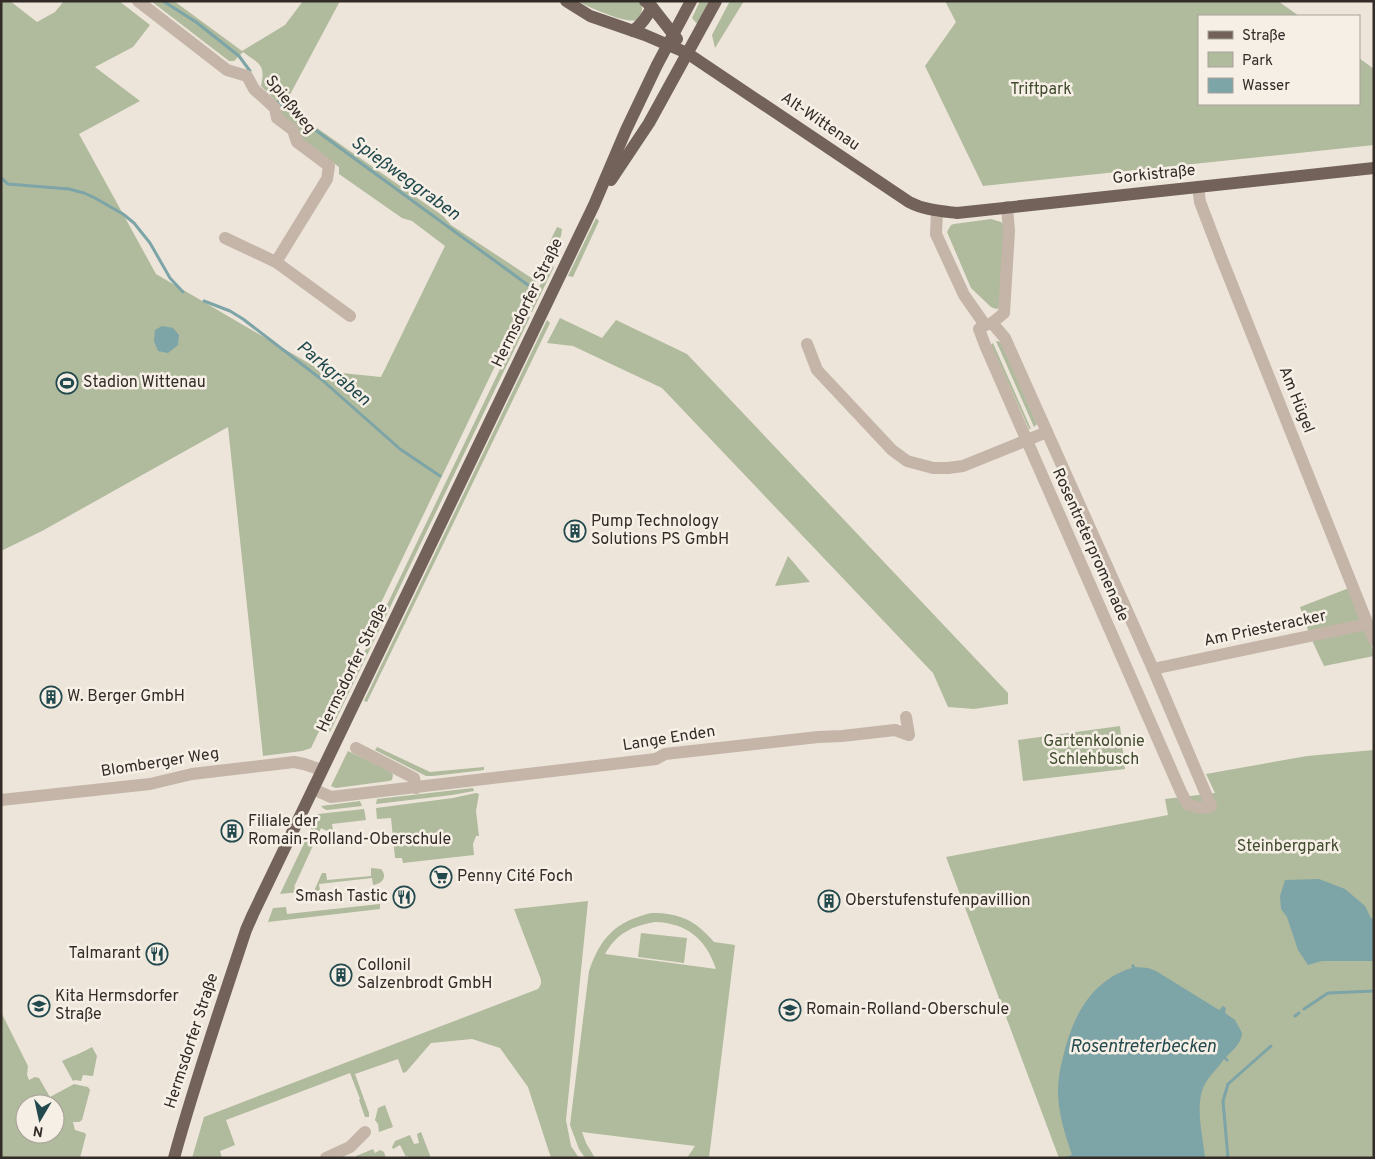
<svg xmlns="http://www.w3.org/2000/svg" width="1375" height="1159" font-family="Overpass,sans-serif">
	<rect width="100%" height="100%" fill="#ede5da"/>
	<g fill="#b0ba9c" fill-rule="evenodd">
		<path d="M1 1H10L37 22 55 12 64 1H119L150 25 133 47 95 67 140 101 79 134 156 274 322 371 381 377 445 246 412 221 402 218 339 174V167L301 139 281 116 280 105 261 86C266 64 259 64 243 52L234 61H229L151 1H174L242 51 285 25 303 1H340L286 102 317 128 443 216 451 225 536 281 311 748 302 751 263 756 228 427 42 531 1 551Z"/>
		<path d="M577 1H638C645 8 642 12 637 20 625 24 589 7 577 1Z"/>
		<polygon points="700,1 710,1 698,25 692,18"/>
		<polygon points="730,1 744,1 715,48 712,35"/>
		<polygon points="945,1 1278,1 1299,16 1199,16 1199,104 1359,104 1359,58 1374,69 1374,145 983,186 925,66 956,22"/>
		<polygon points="596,218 599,221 573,277 568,276"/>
		<polygon points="991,219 1001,222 1004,225 999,308 996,309 991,307 971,288 947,232 951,225 954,224"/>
		<polygon points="557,227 562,229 561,236 551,257 544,254"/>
		<polygon points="550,265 554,267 532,312 528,310"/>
		<polygon points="526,315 530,317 330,732 327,730"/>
		<polygon points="560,318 602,338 616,320 687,354 1008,693 1008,704 974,709 948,707 933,673 662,388 573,346 547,343"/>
		<polygon points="547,320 550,323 367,702 364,701"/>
		<polygon points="996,341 1001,342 1037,424 1034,427"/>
		<polygon points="993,343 1031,429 1029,429 991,345"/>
		<polygon points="788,556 810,582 775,586"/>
		<polygon points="1349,588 1372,647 1374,656 1324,666 1310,636 1300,607"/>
		<polygon points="1120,726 1125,769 1023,781 1018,740"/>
		<polygon points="377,747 430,772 484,767 484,770 433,776 426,776 375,750"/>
		<polygon points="1374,750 1374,1158 1059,1158 946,857 1168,815 1165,799 1215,793 1206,774 1307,756"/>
		<polygon points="348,751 390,771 393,775 392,780 389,781 336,788 331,786"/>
		<polygon points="473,788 474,791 452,795 376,804 377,799"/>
		<polygon points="476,793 479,794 476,811 479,836 476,836 473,844 474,855 403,863 402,858 395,858 391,818 377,819 376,808 453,798"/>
		<polygon points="360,801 362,806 327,810 324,809 321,806"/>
		<polygon points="364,809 366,820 332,824 333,831 329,832 321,828 294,887 301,891 300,892 280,894 318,814"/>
		<path d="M371 868 381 869C388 877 382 884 373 885L372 878 319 884 320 891H314L322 873H326L327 880 371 876Z"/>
		<path d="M588 901 566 1120 571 1146 579 1158H551L528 1087 500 1048 472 1039 431 1043 406 1072 403 1073 398 1059 355 1074 369 1113V1117H365L359 1100 360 1099 350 1073 226 1120 235 1145 220 1151 222 1158H192L204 1117 538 989C541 985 542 982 540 977L514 909Z"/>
		<polygon points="380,904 380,909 268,922 273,908 286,907 287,914"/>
		<path d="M651 913C680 913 695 920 714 942L735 945 709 1158H687L695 1146 582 1132 586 1143 595 1158H585L579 1149 570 1125 589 971C601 937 615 922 651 913ZM655 922C687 923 706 939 716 969L605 954C617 933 632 926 655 922Z"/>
		<polygon points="641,933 687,938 684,963 638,957"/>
		<path d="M1 1012 28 1066 27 1075 29 1080 35 1077 39 1078 50 1097 74 1084 88 1087 90 1090 82 1120 79 1122H73L75 1130 85 1133 86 1135 80 1158H1ZM25 1104H55V1134H25Z"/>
		<path d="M92 1047 97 1056 93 1076 83 1075 81 1081 75 1080 73 1081 62 1061C72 1056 82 1053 92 1047Z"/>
		<polygon points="385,1105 393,1127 379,1132 378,1124 375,1120 378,1108"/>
		<polygon points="421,1132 431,1158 408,1158 408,1156 406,1157 400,1145 393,1149 392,1147 395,1141 410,1135 414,1144 419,1143 417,1134"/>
		<polygon points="373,1149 375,1153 380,1150 384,1152 386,1158 357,1158 356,1156"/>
	</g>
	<g fill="#7da4a7">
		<polygon points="162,326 173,328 179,335 178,345 168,353 158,351 154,341 155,330"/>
		<polygon points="1319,879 1345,889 1365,906 1371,918 1374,919 1374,961 1322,961 1308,965 1298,950 1287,917 1281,909 1280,896 1285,880"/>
		<path d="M1134 964 1135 967 1148 968 1156 971 1219 1010 1223 1006 1226 1008 1225 1013 1235 1020 1242 1033C1241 1044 1233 1050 1226 1057L1229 1060 1227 1062 1224 1059C1218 1068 1210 1075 1205 1084 1194 1104 1203 1136 1205 1158L1065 1157 1072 1155C1065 1134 1058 1113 1058 1091 1058 1080 1060 1068 1063 1057 1072 1018 1091 980 1132 968L1131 965Z"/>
	</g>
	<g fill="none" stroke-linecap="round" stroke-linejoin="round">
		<g stroke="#7da4a7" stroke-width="3">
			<polyline points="163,1 196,22 239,56 250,71"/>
			<polyline points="277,102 528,285"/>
			<polyline points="1,178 8,184 69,189 84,193 95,198 123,214 134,223 150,243 170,278 183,292"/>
			<polyline points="204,301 230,311 243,319 321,379 400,449 440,476"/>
			<polyline points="1304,1009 1328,993 1374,991"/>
			<polyline points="1295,1016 1299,1013"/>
			<polyline points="1228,1158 1223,1101 1228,1084 1271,1046"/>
		</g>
		<g stroke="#c4b5a8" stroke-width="12">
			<polyline points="138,1 227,70 247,76 254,89 275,108 277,118 293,130 297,142 329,166 327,179 276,262"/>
			<polyline points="1198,187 1200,202 1221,257 1374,640"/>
			<polyline points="937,211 936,234 964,295 985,325"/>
			<polyline points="225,238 276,262 350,316"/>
			<polyline points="992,323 1005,338 1153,669 1211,806 1201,808 1188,805 1181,792 985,345 979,329 985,325 992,323 1004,313 1009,231 1007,207"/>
			<polyline points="807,344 817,370 892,450 907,461 933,468 948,468 963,466 1047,432"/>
			<polyline points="1153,669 1367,624"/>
			<polyline points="356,748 414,778 416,788"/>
			<polyline points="313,789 331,797 656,759 665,754 818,737 842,736 895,730 909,735 906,717"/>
			<polyline points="1,800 150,784 192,774 294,762 304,764 322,770"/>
			<polyline points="326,1158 350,1147 365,1132"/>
		</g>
		<g stroke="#72625a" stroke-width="12">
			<path d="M566 1 590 16 645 35 687 53 909 202C924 210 940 211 957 213L1374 168"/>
			<polyline points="645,1 652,7 677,39"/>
			<path d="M633 31C642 24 647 17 652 7"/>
			<polyline points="611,180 649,123 716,1"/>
			<path d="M174 1158C195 1081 221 1006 246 930L253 914 594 205 626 130 657 65 691 1"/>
		</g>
	</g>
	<defs>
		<g id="stadium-ring" transform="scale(1.125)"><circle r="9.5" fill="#f6efe6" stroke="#22494d" stroke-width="1.5"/><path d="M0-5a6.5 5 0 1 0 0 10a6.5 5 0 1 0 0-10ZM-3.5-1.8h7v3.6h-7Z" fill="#22494d"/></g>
		<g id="building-ring" transform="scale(1.125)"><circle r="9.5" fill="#f6efe6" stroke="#22494d" stroke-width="1.5"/><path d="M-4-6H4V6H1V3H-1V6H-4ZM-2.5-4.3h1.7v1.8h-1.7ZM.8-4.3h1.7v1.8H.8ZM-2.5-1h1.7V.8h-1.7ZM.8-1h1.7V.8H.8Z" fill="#22494d"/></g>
		<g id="supermarket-ring" transform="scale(1.125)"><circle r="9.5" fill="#f6efe6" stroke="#22494d" stroke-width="1.5"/><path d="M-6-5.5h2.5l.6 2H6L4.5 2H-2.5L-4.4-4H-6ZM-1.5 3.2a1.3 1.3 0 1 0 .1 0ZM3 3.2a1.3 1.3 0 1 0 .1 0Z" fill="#22494d"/></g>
		<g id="restaurant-ring" transform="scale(1.125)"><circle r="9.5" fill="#f6efe6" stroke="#22494d" stroke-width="1.5"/><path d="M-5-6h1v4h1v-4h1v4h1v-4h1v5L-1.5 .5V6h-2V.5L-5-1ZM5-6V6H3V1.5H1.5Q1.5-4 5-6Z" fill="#22494d"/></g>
		<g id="school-ring" transform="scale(1.125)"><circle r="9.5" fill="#f6efe6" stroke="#22494d" stroke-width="1.5"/><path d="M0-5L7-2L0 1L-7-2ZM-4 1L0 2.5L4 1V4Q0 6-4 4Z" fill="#22494d"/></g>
	</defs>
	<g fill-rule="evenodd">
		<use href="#stadium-ring" x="67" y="383"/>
		<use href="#building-ring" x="575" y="531"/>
		<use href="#building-ring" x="51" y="697"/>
		<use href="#building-ring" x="232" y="831"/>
		<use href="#supermarket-ring" x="441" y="877"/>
		<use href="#restaurant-ring" x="404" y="897"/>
		<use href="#building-ring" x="829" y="901"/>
		<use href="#restaurant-ring" x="157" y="954"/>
		<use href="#building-ring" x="341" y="975"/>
		<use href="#school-ring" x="39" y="1006"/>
		<use href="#school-ring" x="790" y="1010"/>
	</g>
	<g text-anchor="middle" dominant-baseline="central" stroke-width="5" stroke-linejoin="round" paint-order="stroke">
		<g font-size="16" fill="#414c2e" stroke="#f6efe6">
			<text x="1041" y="90">Triftpark</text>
			<text x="1094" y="742">Gartenkolonie<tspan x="1094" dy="18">Schlehbusch</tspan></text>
			<text x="1288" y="847">Steinbergpark</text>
		</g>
		<g font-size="16" fill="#322b27" stroke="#f6efe6">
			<text transform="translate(290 105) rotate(51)">Spießweg</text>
			<text transform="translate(820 122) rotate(34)">Alt-Wittenau</text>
			<text transform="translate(1154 175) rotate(-6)">Gorkistraße</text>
			<text transform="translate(528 303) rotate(-64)">Hermsdorfer Straße</text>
			<text transform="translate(1296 400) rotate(68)">Am Hügel</text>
			<text transform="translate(1090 545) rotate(66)">Rosentreterpromenade</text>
			<text transform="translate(1265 629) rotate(-12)">Am Priesteracker</text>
			<text transform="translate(353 668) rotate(-64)">Hermsdorfer Straße</text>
			<text transform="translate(669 739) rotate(-9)">Lange Enden</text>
			<text transform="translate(160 763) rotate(-9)">Blomberger Weg</text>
			<text transform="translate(192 1041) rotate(-72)">Hermsdorfer Straße</text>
		</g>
		<g font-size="16" fill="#322b27" stroke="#f6efe6" text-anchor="start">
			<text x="83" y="383">Stadion Wittenau</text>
			<text x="591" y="522">Pump Technology<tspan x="591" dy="18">Solutions PS GmbH</tspan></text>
			<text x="67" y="697">W. Berger GmbH</text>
			<text x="248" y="822">Filiale der<tspan x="248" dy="18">Romain-Rolland-Oberschule</tspan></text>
			<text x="457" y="877">Penny Cité Foch</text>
			<text x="388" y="897" text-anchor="end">Smash Tastic</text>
			<text x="845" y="901">Oberstufenstufenpavillion</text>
			<text x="141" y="954" text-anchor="end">Talmarant</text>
			<text x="357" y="966">Collonil<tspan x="357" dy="18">Salzenbrodt GmbH</tspan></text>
			<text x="55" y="997">Kita Hermsdorfer<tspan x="55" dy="18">Straße</tspan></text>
			<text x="806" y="1010">Romain-Rolland-Oberschule</text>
		</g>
		<g font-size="18" font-style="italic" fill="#22494d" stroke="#f6efe6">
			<text transform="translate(405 179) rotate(36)">Spießweggraben</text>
			<text transform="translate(333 374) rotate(40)">Parkgraben</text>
			<text x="1143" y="1047">Rosentreterbecken</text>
		</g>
	</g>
	<rect width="1375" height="1159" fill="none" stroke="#322b27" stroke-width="5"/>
	<rect x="1198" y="15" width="162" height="90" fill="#f6efe6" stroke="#a8a19a"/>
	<rect x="1208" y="31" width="25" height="8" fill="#72625a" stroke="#a8a19a"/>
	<text x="1242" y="40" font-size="15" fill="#322b27">Straße</text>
	<rect x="1208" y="52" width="25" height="15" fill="#b0ba9c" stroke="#a8a19a"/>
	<text x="1242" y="65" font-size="15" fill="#322b27">Park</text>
	<rect x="1208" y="78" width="25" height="15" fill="#7da4a7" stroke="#a8a19a"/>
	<text x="1242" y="90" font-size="15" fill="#322b27">Wasser</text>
	<g transform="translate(40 1119) rotate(189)"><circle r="24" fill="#f6efe6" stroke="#a8a19a"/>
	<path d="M0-4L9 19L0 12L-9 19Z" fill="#22494d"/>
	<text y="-8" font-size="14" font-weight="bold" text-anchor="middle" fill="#322b27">N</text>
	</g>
</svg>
